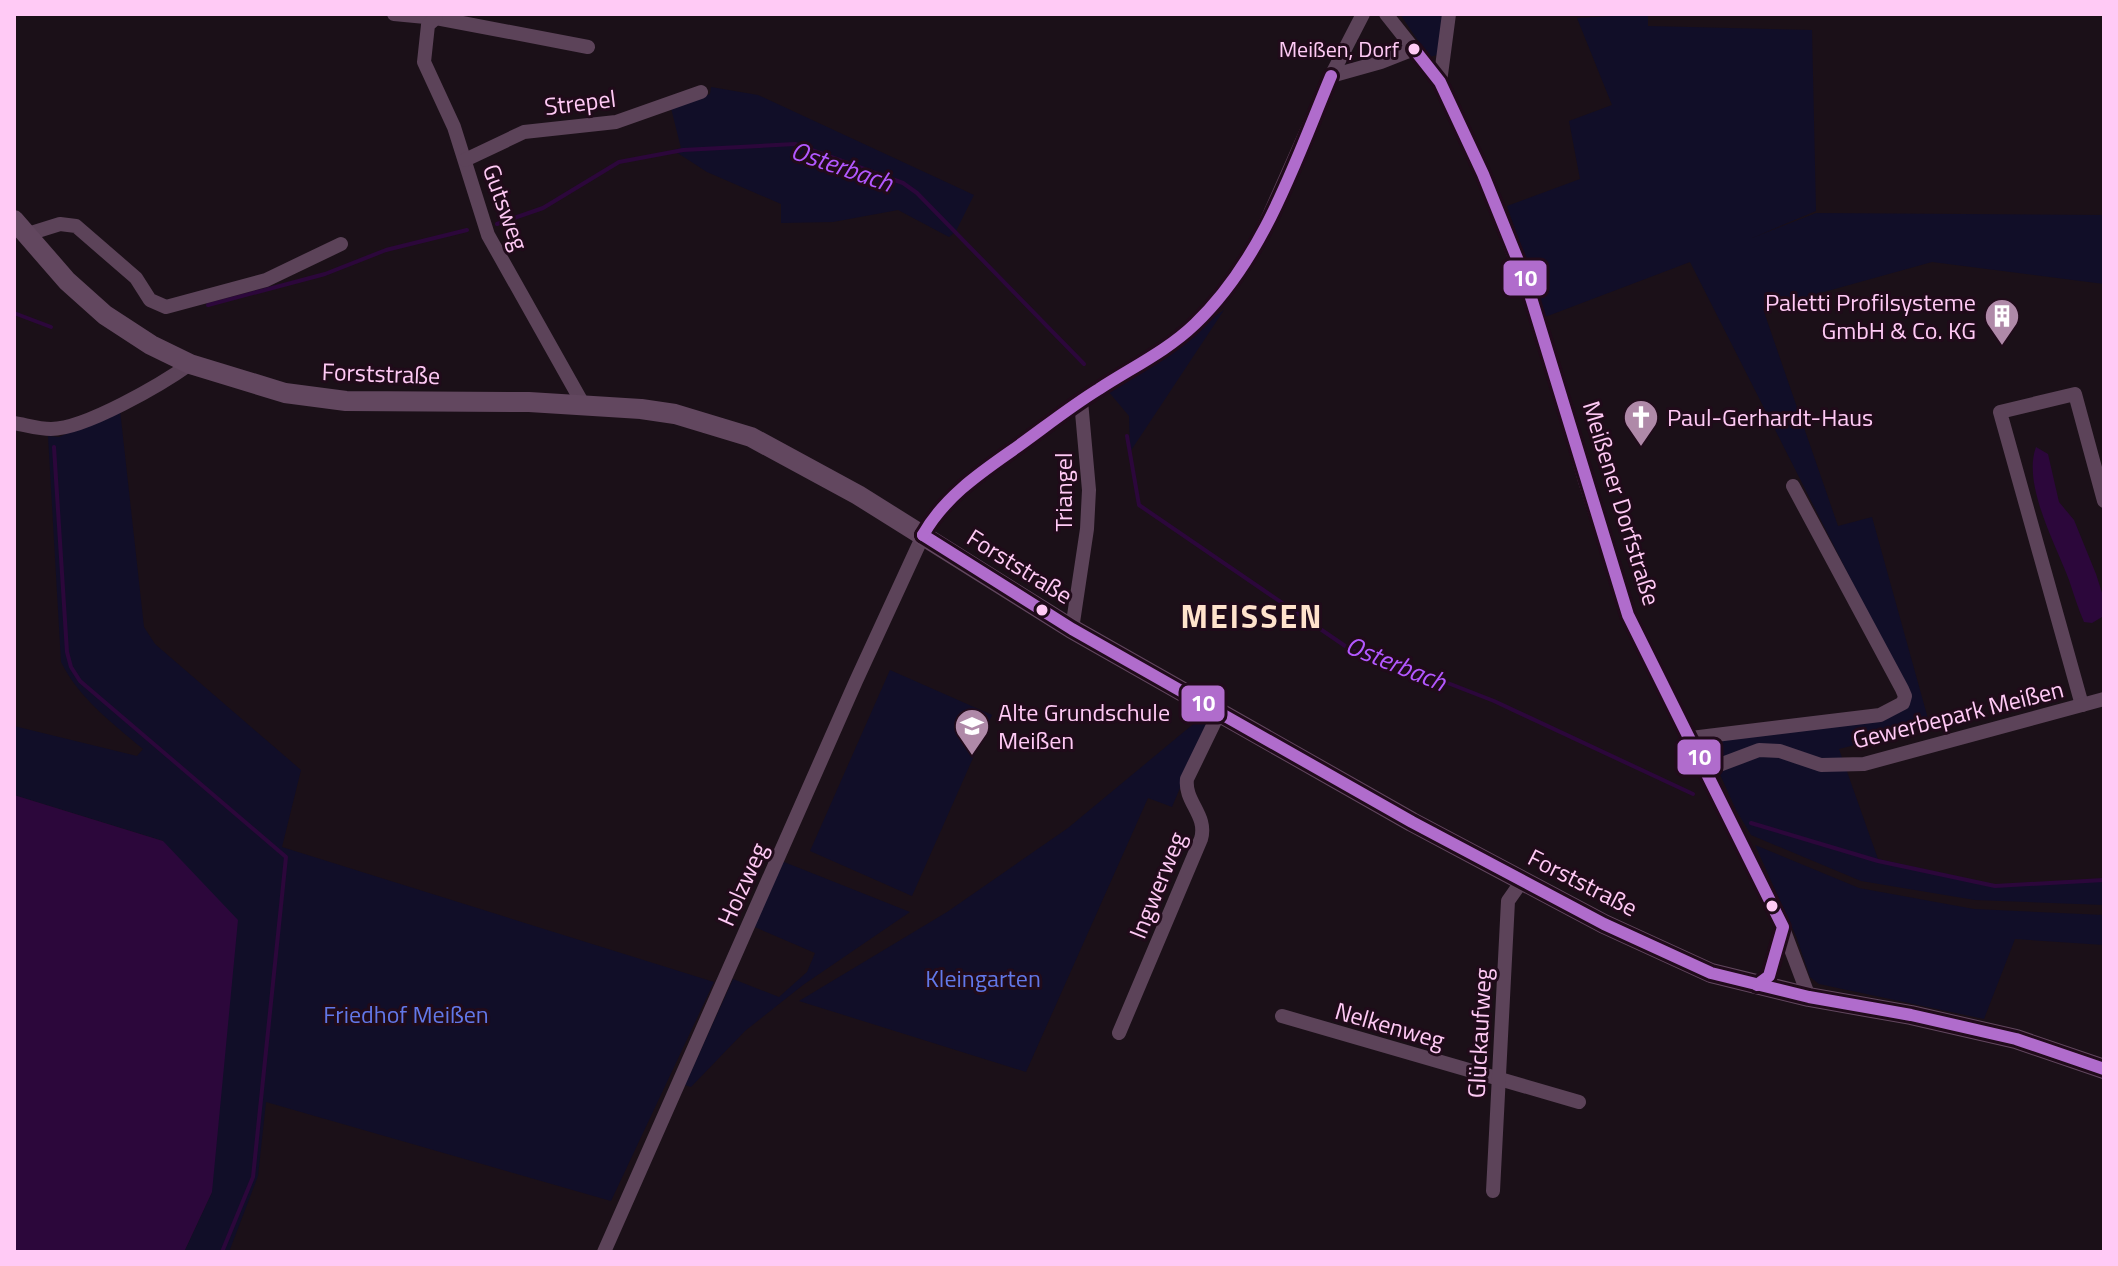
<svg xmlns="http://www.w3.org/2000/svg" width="2118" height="1266" font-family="'Titillium Web',sans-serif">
	<rect width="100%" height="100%" fill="#1b1018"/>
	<g fill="#110e28">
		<polygon points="1444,14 1437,55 1429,57 1400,14"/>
		<polygon points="1648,14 1648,26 1812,30 1816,211 1752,238 1816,213 2104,215 2104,284 1932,262 1763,309 1838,526 1872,517 1930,726 1839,749 1878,859 1995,885 2104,879 2104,905 1975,900 1861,881 1751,835 1736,810 1705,741 1873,721 1911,698 1690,262 1545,317 1507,206 1580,179 1569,121 1612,105 1577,18"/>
		<polygon points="711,87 758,95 974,195 956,231 949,237 898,210 833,222 781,223 781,204 707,172 673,150 681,148 671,108 710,94"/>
		<polygon points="1224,310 1130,452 1129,416 1108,391"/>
		<path d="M120 410 144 627 155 644 301 770 282 847 714 982 611 1201 266 1102 258 1176 229 1252H184L212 1192 163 841 14 795V726L137 756 143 749C112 723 79 698 61 662L48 436 59 437Z"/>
		<polygon points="890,670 992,715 912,896 810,851"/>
		<polygon points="1209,711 1211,714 1172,807 1148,798 1026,1072 799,1001 947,912 1068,828"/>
		<polygon points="1755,845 1859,888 1974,909 2104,915 2104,945 2015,939 1984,1019 1819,984 1810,977 1796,936"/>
		<polygon points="774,858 910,912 803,985 745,1031 691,1087 685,1085 733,979 779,997 807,972 815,953 743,922"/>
	</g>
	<g fill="#2c073b">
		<path d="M2036 447 2048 454 2059 502 2074 520 2096 574 2104 599 2102 617 2092 623 2084 622C2078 608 2074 595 2069 580 2056 545 2022 484 2036 447Z"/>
		<polygon points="14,795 163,841 238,920 212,1192 184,1252 14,1252"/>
	</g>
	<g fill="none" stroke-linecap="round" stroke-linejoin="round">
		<g stroke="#2c073b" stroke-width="4">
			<polyline points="497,224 543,208 619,162 683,150 795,144 903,183 917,193 1084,364"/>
			<polyline points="208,305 325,274 386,250 467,230"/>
			<polyline points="14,313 51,327"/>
			<polyline points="1127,436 1139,505 1351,650 1422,673 1494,701 1693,794"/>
			<polyline points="54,447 67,652 71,667 80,681 286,857 253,1177 222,1252"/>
			<polyline points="1751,823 1878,861 1995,886 2104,880"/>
		</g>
		<g stroke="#5c4359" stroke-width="14">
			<polyline points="394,14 436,18 588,47"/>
			<polyline points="1386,14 1440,82 1483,174 1542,329 1585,481 1628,615 1778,915 1809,997"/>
			<polyline points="436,18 428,25 424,62 454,127 488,235 583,404"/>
			<polyline points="1331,76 1381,62 1414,49"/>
			<polyline points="1440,82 1449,14"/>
			<polyline points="465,160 524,132 616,122 701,92"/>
			<polyline points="28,234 60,224 76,226 136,278 150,300 166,307 266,280 341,244"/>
			<path d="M14 423C26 425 39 429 51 429 85 429 162 384 190 364"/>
			<polyline points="1072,629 1087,529 1089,490 1081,401"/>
			<polyline points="2082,705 2000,412 2075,394 2104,501"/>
			<polyline points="1691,738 1880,715 1903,703 1905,696 1902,689 1793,486"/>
			<polyline points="1706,770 1759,750 1780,751 1821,765 1864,764 2104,699"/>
			<polyline points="1757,985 1769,976 1783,927"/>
			<polyline points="1282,1016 1579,1102"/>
			<path d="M1119 1033 1201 839C1208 815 1184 802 1187 779L1220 711"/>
			<polyline points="1493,1191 1508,901 1522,881"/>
			<polyline points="604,1252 856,681 926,529 964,485 1081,401 1165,347 1194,325 1219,299 1243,267 1263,229 1331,76 1363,14"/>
		</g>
		<polyline stroke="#62475f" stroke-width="20" points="14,220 67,281 105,315 151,345 190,364 285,393 346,401 529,402 641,409 675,414 751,437 858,495 1072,629 1412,822 1604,924 1711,973 1809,997 1911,1015 2016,1039 2104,1069"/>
		<g stroke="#200b1a" stroke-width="18">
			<g id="bus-1">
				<polyline points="1414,49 1440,82 1483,174 1525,278 1628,615 1783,927 1769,976 1757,985"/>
				<polyline points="923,535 1072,629 1412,822 1604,924 1711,973 1809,997 1911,1015 2016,1039 2104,1069"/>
				<path d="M923 535C943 499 977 475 1010 452 1040 431 1068 408 1099 389 1131 368 1167 351 1195 324 1264 258 1295 162 1331 76"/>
			</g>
		</g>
		<use href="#bus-1" stroke="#b06ccc" stroke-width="12"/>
	</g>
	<defs>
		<g id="building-pin" transform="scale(1.8)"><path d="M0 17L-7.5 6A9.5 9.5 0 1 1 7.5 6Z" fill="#af89a8" stroke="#200b1a"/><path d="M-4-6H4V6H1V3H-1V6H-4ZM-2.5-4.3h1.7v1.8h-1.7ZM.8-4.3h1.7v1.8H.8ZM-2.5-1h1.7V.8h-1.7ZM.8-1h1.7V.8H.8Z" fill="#fff"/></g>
		<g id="church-pin" transform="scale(1.8)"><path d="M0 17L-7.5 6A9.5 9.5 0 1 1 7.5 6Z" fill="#af89a8" stroke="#200b1a"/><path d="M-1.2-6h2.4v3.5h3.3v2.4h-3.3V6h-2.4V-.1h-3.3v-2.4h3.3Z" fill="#fff"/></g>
		<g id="school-pin" transform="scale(1.8)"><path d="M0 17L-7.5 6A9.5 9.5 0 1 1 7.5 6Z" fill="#af89a8" stroke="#200b1a"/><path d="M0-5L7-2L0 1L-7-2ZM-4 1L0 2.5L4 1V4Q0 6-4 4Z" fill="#fff"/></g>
	</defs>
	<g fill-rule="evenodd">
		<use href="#building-pin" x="2002" y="316"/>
		<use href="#church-pin" x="1641" y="417"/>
		<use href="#school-pin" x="972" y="726"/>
	</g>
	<g fill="#ffcaf5" stroke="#200b1a" stroke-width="3">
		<circle cx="1414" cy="49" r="7"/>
		<circle cx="1042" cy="610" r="7"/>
		<circle cx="1772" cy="906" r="7"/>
	</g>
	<g text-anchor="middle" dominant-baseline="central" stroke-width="6" stroke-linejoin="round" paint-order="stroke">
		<g font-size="22" fill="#ffcaf5" stroke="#200b1a" text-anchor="end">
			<text x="1399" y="49">Meißen, Dorf</text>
		</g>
		<g font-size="24" fill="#ffcaf5" stroke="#200b1a">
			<text transform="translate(580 102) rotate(-7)">Strepel</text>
			<text transform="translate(506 207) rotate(70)">Gutsweg</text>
			<text transform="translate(381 373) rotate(2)">Forststraße</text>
			<text transform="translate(1063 492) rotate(-90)">Triangel</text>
			<text transform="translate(1622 503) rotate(73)">Meißener Dorfstraße</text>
			<text transform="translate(1020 566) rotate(32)">Forststraße</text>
			<text transform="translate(1958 714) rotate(-14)">Gewerbepark Meißen</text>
			<text transform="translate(1583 882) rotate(27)">Forststraße</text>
			<text transform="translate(742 884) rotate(-66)">Holzweg</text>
			<text transform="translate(1157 885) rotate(-68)">Ingwerweg</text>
			<text transform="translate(1390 1025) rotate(16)">Nelkenweg</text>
			<text transform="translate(1479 1033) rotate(-87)">Glückaufweg</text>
		</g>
		<g font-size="24" fill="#ffcaf5" stroke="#200b1a" text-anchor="start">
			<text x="1976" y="302" text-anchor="end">Paletti Profilsysteme<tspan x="1976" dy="28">GmbH &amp; Co. KG</tspan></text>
			<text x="1667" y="417">Paul-Gerhardt-Haus</text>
			<text x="998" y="712">Alte Grundschule<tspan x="998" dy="28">Meißen</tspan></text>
		</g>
		<g font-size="24" fill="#6278e8" stroke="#200b1a">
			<text x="983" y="978">Kleingarten</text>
			<text x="406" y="1014">Friedhof Meißen</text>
		</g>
		<g font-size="26" font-style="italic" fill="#b358ff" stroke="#200b1a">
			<text transform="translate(842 166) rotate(19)">Osterbach</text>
			<text transform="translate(1396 663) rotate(22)">Osterbach</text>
		</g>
		<g font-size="32" font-weight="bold" letter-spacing="2" fill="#ffe3cc" stroke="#200b1a">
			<text x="1252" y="616">MEISSEN</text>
		</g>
	</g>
	<g stroke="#200b1a" stroke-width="3">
		<rect x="1502" y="259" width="46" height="38" rx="8" fill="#b06ccc"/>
		<rect x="1180" y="684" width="46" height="39" rx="8" fill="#b06ccc"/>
		<rect x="1676" y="738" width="46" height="38" rx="8" fill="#b06ccc"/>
	</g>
	<g font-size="22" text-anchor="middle" font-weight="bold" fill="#fff">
		<text x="1525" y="286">10</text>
		<text x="1203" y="711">10</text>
		<text x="1699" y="765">10</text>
	</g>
	<rect width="2118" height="1266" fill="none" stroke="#ffcaf5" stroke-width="32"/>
</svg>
